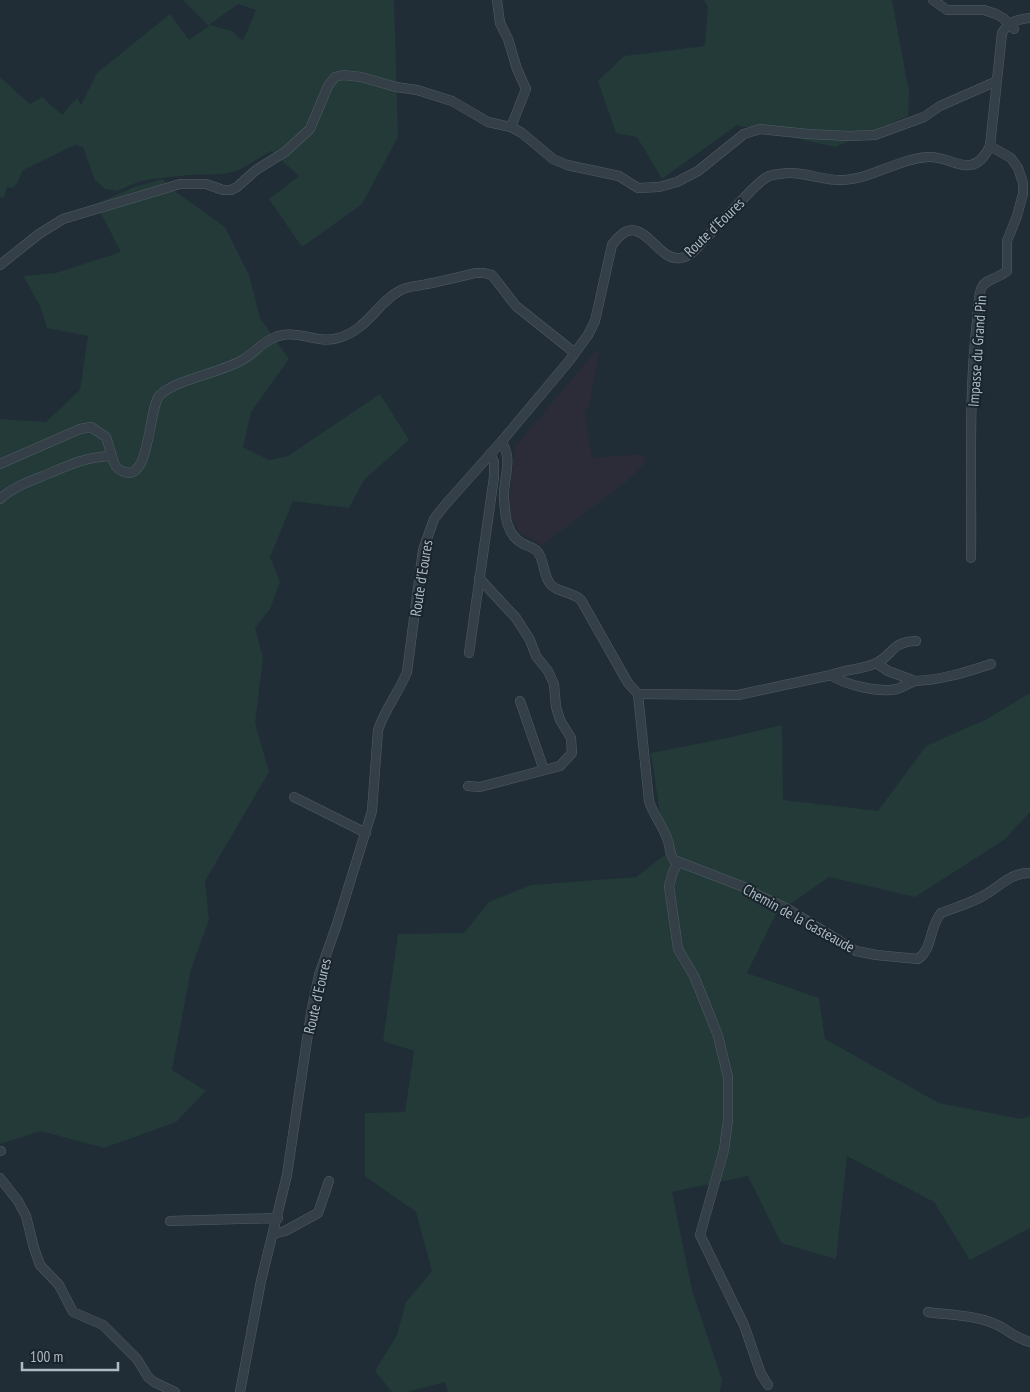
<svg xmlns="http://www.w3.org/2000/svg" width="1030" height="1392" font-family="'PT Sans Narrow',sans-serif">
	<rect width="100%" height="100%" fill="#202d37"/>
	<polygon fill="#2c2c38" points="595,352 599,352 589,408 585,410 585,413 592,458 643,454 645,463 626,482 542,545 520,532 509,512 509,500 515,447"/>
	<g fill="#233a38" fill-rule="evenodd">
		<path d="M183 0H394L398 137 362 204 302 247 269 199 299 176 271 151 239 170 223 174 189 175 153 179 138 182 117 191 105 189 95 180 83 147 75 145 23 170 17 183 13 188 7 187 4 198 0 197V77L30 104 42 97 62 115 77 98 81 105 97 73 170 14 189 40 209 26ZM238 4 256 10 243 41 232 31 209 25Z"/>
		<polygon points="704,0 892,0 909,92 908,116 835,147 737,125 662,179 637,137 616,133 598,81 624,56 705,46 708,7"/>
		<polygon points="163,179 170,188 225,227 249,275 260,318 289,359 251,412 243,447 269,460 288,456 380,394 409,440 364,480 349,508 293,501 270,557 280,582 270,609 255,628 263,658 255,723 269,772 205,881 209,920 191,969 172,1070 206,1091 176,1122 104,1148 41,1131 0,1144 0,419 46,422 80,390 88,336 47,328 40,306 23,276 56,273 121,252 96,204 134,187"/>
		<polygon points="1030,693 1030,812 1004,840 915,897 829,877 776,914 747,973 819,998 825,1039 939,1103 1021,1119 1030,1116 1030,1228 970,1260 934,1202 847,1156 836,1259 781,1243 748,1176 672,1192 692,1290 722,1380 720,1392 448,1392 445,1382 407,1392 392,1392 375,1371 397,1335 406,1302 432,1271 416,1212 365,1176 365,1113 405,1112 414,1051 383,1041 398,934 464,933 489,902 531,885 636,877 666,854 651,753 727,738 782,725 783,800 878,811 926,746 987,719"/>
	</g>
	<g fill="none" stroke-linecap="round" stroke-linejoin="round">
		<g stroke="#515d65" stroke-width="10">
			<g id="minor">
				<polyline points="497,0 500,23 508,39 517,69 526,89 511,127"/>
				<polyline points="933,0 947,10 984,10 996,14 1003,18 1014,29"/>
				<polyline points="0,265 39,234 63,219 180,184 206,184 223,190 231,190 237,187 256,170 285,152 310,129 328,86 335,77 343,75 361,77 396,87 417,90 452,101 488,122 511,127 522,133 553,159 567,165 619,176 638,188 659,187 677,182 698,171 744,134 760,129 808,134 849,136 875,135 924,117 940,106 997,81"/>
				<path d="M502 441C504 446 506 451 507 456 509 469 503 485 504 498 505 515 506 534 522 543 527 547 534 547 538 552 545 562 543 576 551 585 557 592 573 592 581 600L628 683 638 694 738 695 831 675C845 685 879 693 897 689 903 687 909 683 915 681L888 671 876 663"/>
				<polyline points="0,464 80,429 91,427 106,437 112,456"/>
				<path d="M0 499C14 486 31 481 48 474 71 464 86 457 112 456 113 461 116 469 122 471 151 486 148 406 160 395 176 379 222 373 244 359 257 351 266 338 282 335 301 331 319 344 338 338 368 330 377 302 401 290 408 286 419 286 427 284 443 281 459 277 475 273H484L492 275 516 306 575 353"/>
				<path d="M971 558C972 479 968 399 977 321 978 313 978 293 982 287 986 279 999 278 1007 271V241L1017 216 1023 194V183L1018 168 1011 158 990 146"/>
				<polyline points="469,653 494,477 494,462 490,454"/>
				<path d="M831 675C845 669 862 670 876 663 893 656 890 642 916 641"/>
				<path d="M915 681C942 680 966 672 991 664"/>
				<path d="M638 694 649 801C653 815 664 827 668 841 670 848 670 855 674 860L749 889 758 895 788 909 856 951 876 955 918 959C933 949 929 927 941 913 954 908 968 904 981 897 998 889 1010 872 1030 873"/>
				<polyline points="520,701 544,770"/>
				<polyline points="468,786 480,787 560,766 572,753 571,738 560,720 556,707 554,684 548,671 536,656 530,640 516,618 479,578"/>
				<polyline points="294,797 366,833"/>
				<polyline points="678,862 673,872 669,886 678,949 694,976 709,1013 718,1036 728,1077 728,1120 724,1150 700,1235 744,1325 761,1374 768,1385"/>
				<polyline points="0,1151 1,1151"/>
				<polyline points="0,1178 18,1201 26,1216 34,1248 40,1265 59,1285 73,1312 103,1325 137,1359 148,1377 154,1382 175,1392"/>
				<polyline points="170,1221 278,1218"/>
				<polyline points="273,1234 285,1231 318,1213 329,1181"/>
				<path d="M928 1312C949 1315 975 1315 995 1324 1009 1330 1013 1337 1030 1342"/>
				<path d="M240 1392 261 1281 287 1175 311 1013 319 975 337 924 372 811 378 730C385 709 399 692 407 672L423 550 434 519 445 505 502 441 569 361 588 335 595 321 612 245C641 204 655 262 680 258 690 257 698 247 704 240 717 227 730 213 743 199 751 191 759 181 769 176 772 175 777 174 780 174 800 170 820 180 840 180 870 180 897 159 928 157 952 155 972 183 990 146L1002 33C1009 22 1017 19 1030 18"/>
			</g>
		</g>
		<use href="#minor" stroke="#343f47" stroke-width="9"/>
	</g>
	<g text-anchor="middle" dominant-baseline="central" stroke-width="4" stroke-linejoin="round" paint-order="stroke">
		<g font-size="15" fill="#aebac4" stroke="#19242c">
			<text transform="translate(714 227) rotate(-44)">Route d'Eoures</text>
			<text transform="translate(977 351) rotate(-86)">Impasse du Grand Pin</text>
			<text transform="translate(421 578) rotate(-81)">Route d'Eoures</text>
			<text transform="translate(799 918) rotate(29)">Chemin de la Gasteaude</text>
			<text transform="translate(317 996) rotate(-77)">Route d'Eoures</text>
		</g>
	</g>
	<path d="M22 1362v8h96v-8" fill="none" stroke="#aebac4" stroke-width="2.5"/>
	<text x="30" y="1362" font-size="15" fill="#aebac4" stroke="#19242c" stroke-width="4" paint-order="stroke">100 m</text>
</svg>
